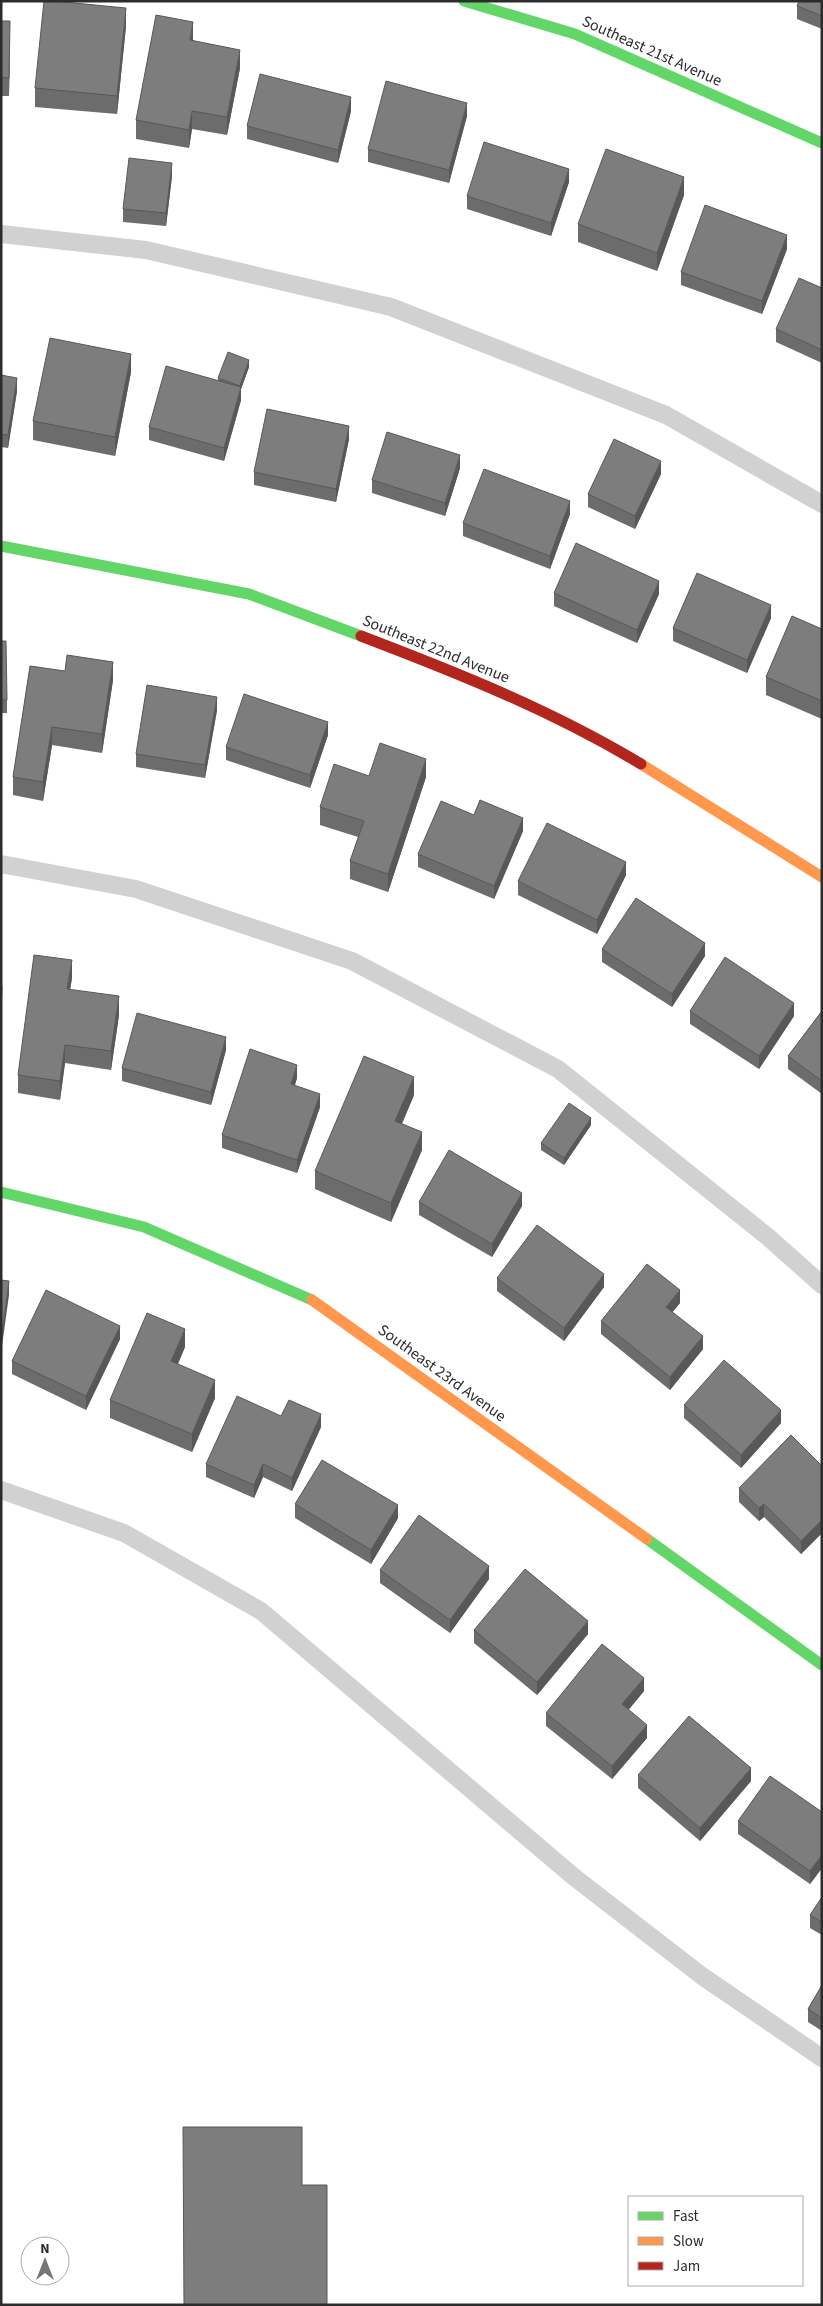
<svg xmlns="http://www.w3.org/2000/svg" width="823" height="2306" font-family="'Source Sans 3',sans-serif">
	<rect width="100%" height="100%" fill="#fff"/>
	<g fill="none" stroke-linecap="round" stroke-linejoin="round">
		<g stroke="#d1d1d1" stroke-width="18">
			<polyline points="1,234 146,250 391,307 666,415 822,504"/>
			<polyline points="1,864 136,889 352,961 558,1069 768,1237 822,1285"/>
			<polyline points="1,1490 124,1533 261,1611 574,1877 702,1976 822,2058"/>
		</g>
		<g stroke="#63d668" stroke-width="11">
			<polyline points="464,1 575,34 822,143"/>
			<polyline points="1,546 249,594 361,636"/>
			<polyline points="1,1192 144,1227 312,1300"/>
			<polyline points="647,1539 822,1665"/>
		</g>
		<g stroke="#ff974d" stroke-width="11">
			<polyline points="641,764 822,877"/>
			<polyline points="312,1300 647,1539"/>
		</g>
		<path stroke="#b3261e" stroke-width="11" d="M361 636C458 673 551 710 641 764"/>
	</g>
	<g fill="#6c6c6c">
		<polygon points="822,1 822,29 797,19 797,6"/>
		<polygon points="1,21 10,40 9,96 1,96"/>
		<polygon points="126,26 117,114 35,107 35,88"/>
		<polygon points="193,40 240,68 227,135 192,129 189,148 136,139 136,120"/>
		<polygon points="351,111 338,163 247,139 247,126"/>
		<polygon points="467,116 449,183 368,162 368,149"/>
		<polygon points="172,176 166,226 123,222 123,209"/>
		<polygon points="569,182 551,236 467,209 467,196"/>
		<polygon points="684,195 657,271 578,242 578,224"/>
		<polygon points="787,249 762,314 681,285 681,272"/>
		<polygon points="822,288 822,363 776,342 776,329"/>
		<polygon points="249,367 241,389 241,400 224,461 149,440 149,427 218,381 218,378"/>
		<polygon points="131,372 115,456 33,440 33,421"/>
		<polygon points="1,375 17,391 8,448 1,447"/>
		<polygon points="349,439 336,502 254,485 254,472"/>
		<polygon points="460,468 445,516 372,493 372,480"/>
		<polygon points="661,474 635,529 588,507 588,494"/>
		<polygon points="570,514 550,569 463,536 463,523"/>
		<polygon points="554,593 659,594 637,643 554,606"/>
		<polygon points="771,618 747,673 673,641 673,628"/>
		<polygon points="822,629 822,719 766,695 766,677"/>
		<polygon points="1,641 7,700 7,713 1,713"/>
		<polygon points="30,666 113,680 102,753 52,745 43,801 13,795 13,777"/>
		<polygon points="217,710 205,778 136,767 136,754"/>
		<polygon points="328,735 310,788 226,760 226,747"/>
		<polygon points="369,776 426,777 388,892 350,879 350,861 358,837 320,825 320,807"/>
		<polygon points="474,815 523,831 494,899 418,867 418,854"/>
		<polygon points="626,875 597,934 518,895 518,881"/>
		<polygon points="602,949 705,956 672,1007 602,962"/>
		<polygon points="72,978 70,990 119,1015 111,1070 65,1063 60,1100 18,1093 18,1075"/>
		<polygon points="690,1011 794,1016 759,1069 690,1024"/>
		<polygon points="822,1011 822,1094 788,1069 788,1056"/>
		<polygon points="226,1050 211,1105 122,1081 122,1068"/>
		<polygon points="297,1078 295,1085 320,1107 297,1173 222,1148 222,1135"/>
		<polygon points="414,1095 402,1124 422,1150 391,1222 315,1189 315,1171"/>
		<polygon points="591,1125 564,1165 541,1150 541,1143"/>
		<polygon points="419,1202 522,1206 492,1257 419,1215"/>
		<polygon points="497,1278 604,1287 564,1341 497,1291"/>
		<polygon points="680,1303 672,1312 703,1349 670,1390 601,1334 601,1321"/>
		<polygon points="120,1339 86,1410 12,1374 12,1361"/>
		<polygon points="185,1347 178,1364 215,1398 192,1452 110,1418 110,1400"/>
		<polygon points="684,1405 781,1423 741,1468 684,1418"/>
		<polygon points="321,1427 292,1491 263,1477 254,1498 206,1477 206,1464"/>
		<polygon points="822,1466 822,1533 801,1554 764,1517 759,1521 739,1502 739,1488"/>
		<polygon points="295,1504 398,1518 371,1564 295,1518"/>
		<polygon points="380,1570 489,1579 450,1633 380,1583"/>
		<polygon points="474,1630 588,1634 537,1695 474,1643"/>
		<polygon points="644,1691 628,1710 647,1738 612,1779 546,1726 546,1713"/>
		<polygon points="638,1775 751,1781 700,1841 638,1788"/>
		<polygon points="822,1812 822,1868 810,1884 738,1834 738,1821"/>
		<polygon points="822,1897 822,1935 810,1928 810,1915"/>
		<polygon points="822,1985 822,2031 808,2022 808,2009"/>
	</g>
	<g fill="#585858">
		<polygon points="126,8 126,26 117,114 117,96"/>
		<polygon points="10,21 10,40 9,96 9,78"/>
		<polygon points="193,22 193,40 190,40"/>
		<polygon points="240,50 240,68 227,135 227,117"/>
		<polygon points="351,97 351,111 338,163 338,150"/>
		<polygon points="467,103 467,116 449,183 449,170"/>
		<polygon points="192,111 192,129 189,148 189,130"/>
		<polygon points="172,163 172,176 166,226 166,213"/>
		<polygon points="569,169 569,182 551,236 551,223"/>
		<polygon points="684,177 684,195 657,271 657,253"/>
		<polygon points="787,235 787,249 762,314 762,301"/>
		<polygon points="131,354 131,372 115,456 115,437"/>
		<polygon points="249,360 249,367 241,389 241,400 224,461 224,448 240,386"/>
		<polygon points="17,378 17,391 8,448 8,435"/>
		<polygon points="349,426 349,439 336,502 336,489"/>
		<polygon points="460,455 460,468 445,516 445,503"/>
		<polygon points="661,461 661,474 635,529 635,516"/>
		<polygon points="570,501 570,514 550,569 550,556"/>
		<polygon points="659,581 659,594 637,643 637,630"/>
		<polygon points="771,605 771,618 747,673 747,660"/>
		<polygon points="113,662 113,680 102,753 102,734"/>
		<polygon points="217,697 217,710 205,778 205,765"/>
		<polygon points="328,722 328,735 310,788 310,775"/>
		<polygon points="52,727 52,745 43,801 43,782"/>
		<polygon points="426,759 426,777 388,892 388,874"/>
		<polygon points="523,818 523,831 494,899 494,886"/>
		<polygon points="626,862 626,875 597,934 597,920"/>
		<polygon points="705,943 705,956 672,1007 672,994"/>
		<polygon points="72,960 72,978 67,1008 67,989"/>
		<polygon points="2,986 2,1004 1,1029 1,1011"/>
		<polygon points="119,996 119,1015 111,1070 111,1051"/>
		<polygon points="794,1003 794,1016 759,1069 759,1056"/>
		<polygon points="226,1037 226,1050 211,1105 211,1092"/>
		<polygon points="65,1045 65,1063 60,1100 60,1081"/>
		<polygon points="297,1065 297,1078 291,1097 291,1084"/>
		<polygon points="414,1077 414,1095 395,1139 395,1121"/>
		<polygon points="320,1094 320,1107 297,1173 297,1160"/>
		<polygon points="591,1118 591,1125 564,1165 564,1158"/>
		<polygon points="422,1132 422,1150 391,1222 391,1203"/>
		<polygon points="522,1193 522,1206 492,1257 492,1244"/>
		<polygon points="604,1274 604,1287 564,1341 564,1328"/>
		<polygon points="9,1281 9,1295 1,1353 1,1340"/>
		<polygon points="680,1290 680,1303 666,1320 666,1307"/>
		<polygon points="120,1326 120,1339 86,1410 86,1396"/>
		<polygon points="185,1329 185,1347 171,1379 171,1361"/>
		<polygon points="703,1336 703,1349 670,1390 670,1377"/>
		<polygon points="215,1380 215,1398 192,1452 192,1434"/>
		<polygon points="781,1410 781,1423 741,1468 741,1455"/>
		<polygon points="321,1414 321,1427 292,1491 292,1478"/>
		<polygon points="263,1464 263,1477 254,1498 254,1485"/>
		<polygon points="764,1504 764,1517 759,1521 759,1508"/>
		<polygon points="398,1505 398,1518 371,1564 371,1550"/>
		<polygon points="822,1520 822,1533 801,1554 801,1541"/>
		<polygon points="489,1566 489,1579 450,1633 450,1620"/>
		<polygon points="588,1621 588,1634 537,1695 537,1682"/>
		<polygon points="644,1678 644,1691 622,1718 622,1704"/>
		<polygon points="647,1725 647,1738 612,1779 612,1766"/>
		<polygon points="751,1768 751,1781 700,1841 700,1828"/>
		<polygon points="822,1855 822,1868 810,1884 810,1871"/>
	</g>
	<g fill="#7d7d7d" stroke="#585858">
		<polygon points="44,1 54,1 126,8 117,96 35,88"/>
		<polygon points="799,1 822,1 822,16 797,6"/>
		<polygon points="156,15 193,22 190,40 240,50 227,117 192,111 189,130 136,120"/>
		<polygon points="1,21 10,21 9,78 1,77"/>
		<polygon points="260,74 351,97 338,150 247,126"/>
		<polygon points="386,81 467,103 449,170 368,149"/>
		<polygon points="484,142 569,169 551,223 467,196"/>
		<polygon points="606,149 684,177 657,253 578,224"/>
		<polygon points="129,158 172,163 166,213 123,209"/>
		<polygon points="705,205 787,235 762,301 681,272"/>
		<polygon points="799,278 822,288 822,350 776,329"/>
		<polygon points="50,338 131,354 115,437 33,421"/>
		<polygon points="228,352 249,360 240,386 218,378"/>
		<polygon points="166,366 241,387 224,448 149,427"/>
		<polygon points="1,375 17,378 8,435 1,434"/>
		<polygon points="267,409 349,426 336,489 254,472"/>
		<polygon points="387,432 460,455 445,503 372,480"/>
		<polygon points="614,439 661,461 635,516 588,494"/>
		<polygon points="484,469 570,501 550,556 463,523"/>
		<polygon points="576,543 659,581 637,630 554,593"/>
		<polygon points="697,573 771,605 747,660 673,628"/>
		<polygon points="792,616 822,629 822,701 766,677"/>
		<polygon points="1,641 6,641 7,700 1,700"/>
		<polygon points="67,655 113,662 102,734 52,727 43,782 13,777 30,666 65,671"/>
		<polygon points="147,685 217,697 205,765 136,754"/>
		<polygon points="244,694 328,722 310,775 226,747"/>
		<polygon points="380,743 426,759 388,874 350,861 364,821 320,807 334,764 369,776"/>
		<polygon points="480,800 523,818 494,886 418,854 441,801 474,815"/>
		<polygon points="547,823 626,862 597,920 518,881"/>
		<polygon points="636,898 705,943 672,994 602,949"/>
		<polygon points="34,955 72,960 67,989 119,996 111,1051 65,1045 60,1081 18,1075"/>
		<polygon points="725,957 794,1003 759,1056 690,1011"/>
		<polygon points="1,986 2,986 1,1011"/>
		<polygon points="822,1011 822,1081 788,1056"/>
		<polygon points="137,1013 226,1037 211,1092 122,1068"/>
		<polygon points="250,1049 297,1065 291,1084 320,1094 297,1160 222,1135"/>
		<polygon points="364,1056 414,1077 395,1121 422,1132 391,1203 315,1171"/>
		<polygon points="569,1103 591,1118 564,1158 541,1143"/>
		<polygon points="449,1150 522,1193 492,1244 419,1202"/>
		<polygon points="537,1225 604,1274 564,1328 497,1278"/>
		<polygon points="647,1264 680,1290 666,1307 703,1336 670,1377 601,1321"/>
		<polygon points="1,1280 9,1281 1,1340"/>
		<polygon points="46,1290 120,1326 86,1396 12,1361"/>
		<polygon points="147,1313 185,1329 171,1361 215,1380 192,1434 110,1400"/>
		<polygon points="724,1360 781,1410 741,1455 684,1405"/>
		<polygon points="237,1396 281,1416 289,1400 321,1414 292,1478 263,1464 254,1485 206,1464"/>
		<polygon points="791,1435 822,1466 822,1520 801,1541 764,1504 759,1508 739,1488"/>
		<polygon points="322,1460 398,1505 371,1550 295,1504"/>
		<polygon points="419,1515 489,1566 450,1620 380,1570"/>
		<polygon points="525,1569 588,1621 537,1682 474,1630"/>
		<polygon points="602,1644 644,1678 622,1704 647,1725 612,1766 546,1713"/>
		<polygon points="689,1716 751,1768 700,1828 638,1775"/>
		<polygon points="770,1776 822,1812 822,1855 810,1871 738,1821"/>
		<polygon points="822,1897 822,1922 810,1915"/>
		<polygon points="822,1985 822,2018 808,2009"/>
		<polygon points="183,2127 302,2127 302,2185 327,2185 327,2305 184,2305"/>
	</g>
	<g text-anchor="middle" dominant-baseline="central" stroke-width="5" stroke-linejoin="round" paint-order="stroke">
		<g font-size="16" fill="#2c2c2c" stroke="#fff">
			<text transform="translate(652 51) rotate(24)">Southeast 21st Avenue</text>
			<text transform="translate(436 649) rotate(22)">Southeast 22nd Avenue</text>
			<text transform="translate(442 1373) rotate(36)">Southeast 23rd Avenue</text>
		</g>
	</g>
	<rect width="823" height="2306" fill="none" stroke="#2c2c2c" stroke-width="5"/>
	<rect x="628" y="2196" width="175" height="90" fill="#ffffff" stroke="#ababab"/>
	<rect x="638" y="2212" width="25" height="8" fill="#63d668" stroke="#ababab"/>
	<text x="673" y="2221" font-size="15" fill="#2c2c2c">Fast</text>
	<rect x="638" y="2237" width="25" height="8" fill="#ff974d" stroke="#ababab"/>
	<text x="673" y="2246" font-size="15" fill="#2c2c2c">Slow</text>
	<rect x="638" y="2262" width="25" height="8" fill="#b3261e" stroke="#ababab"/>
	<text x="673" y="2271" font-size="15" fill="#2c2c2c">Jam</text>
	<g transform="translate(45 2261)"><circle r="24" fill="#ffffff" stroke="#ababab"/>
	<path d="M0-4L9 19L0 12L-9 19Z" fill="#767676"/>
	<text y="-8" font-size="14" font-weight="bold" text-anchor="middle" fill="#2c2c2c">N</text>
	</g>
</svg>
